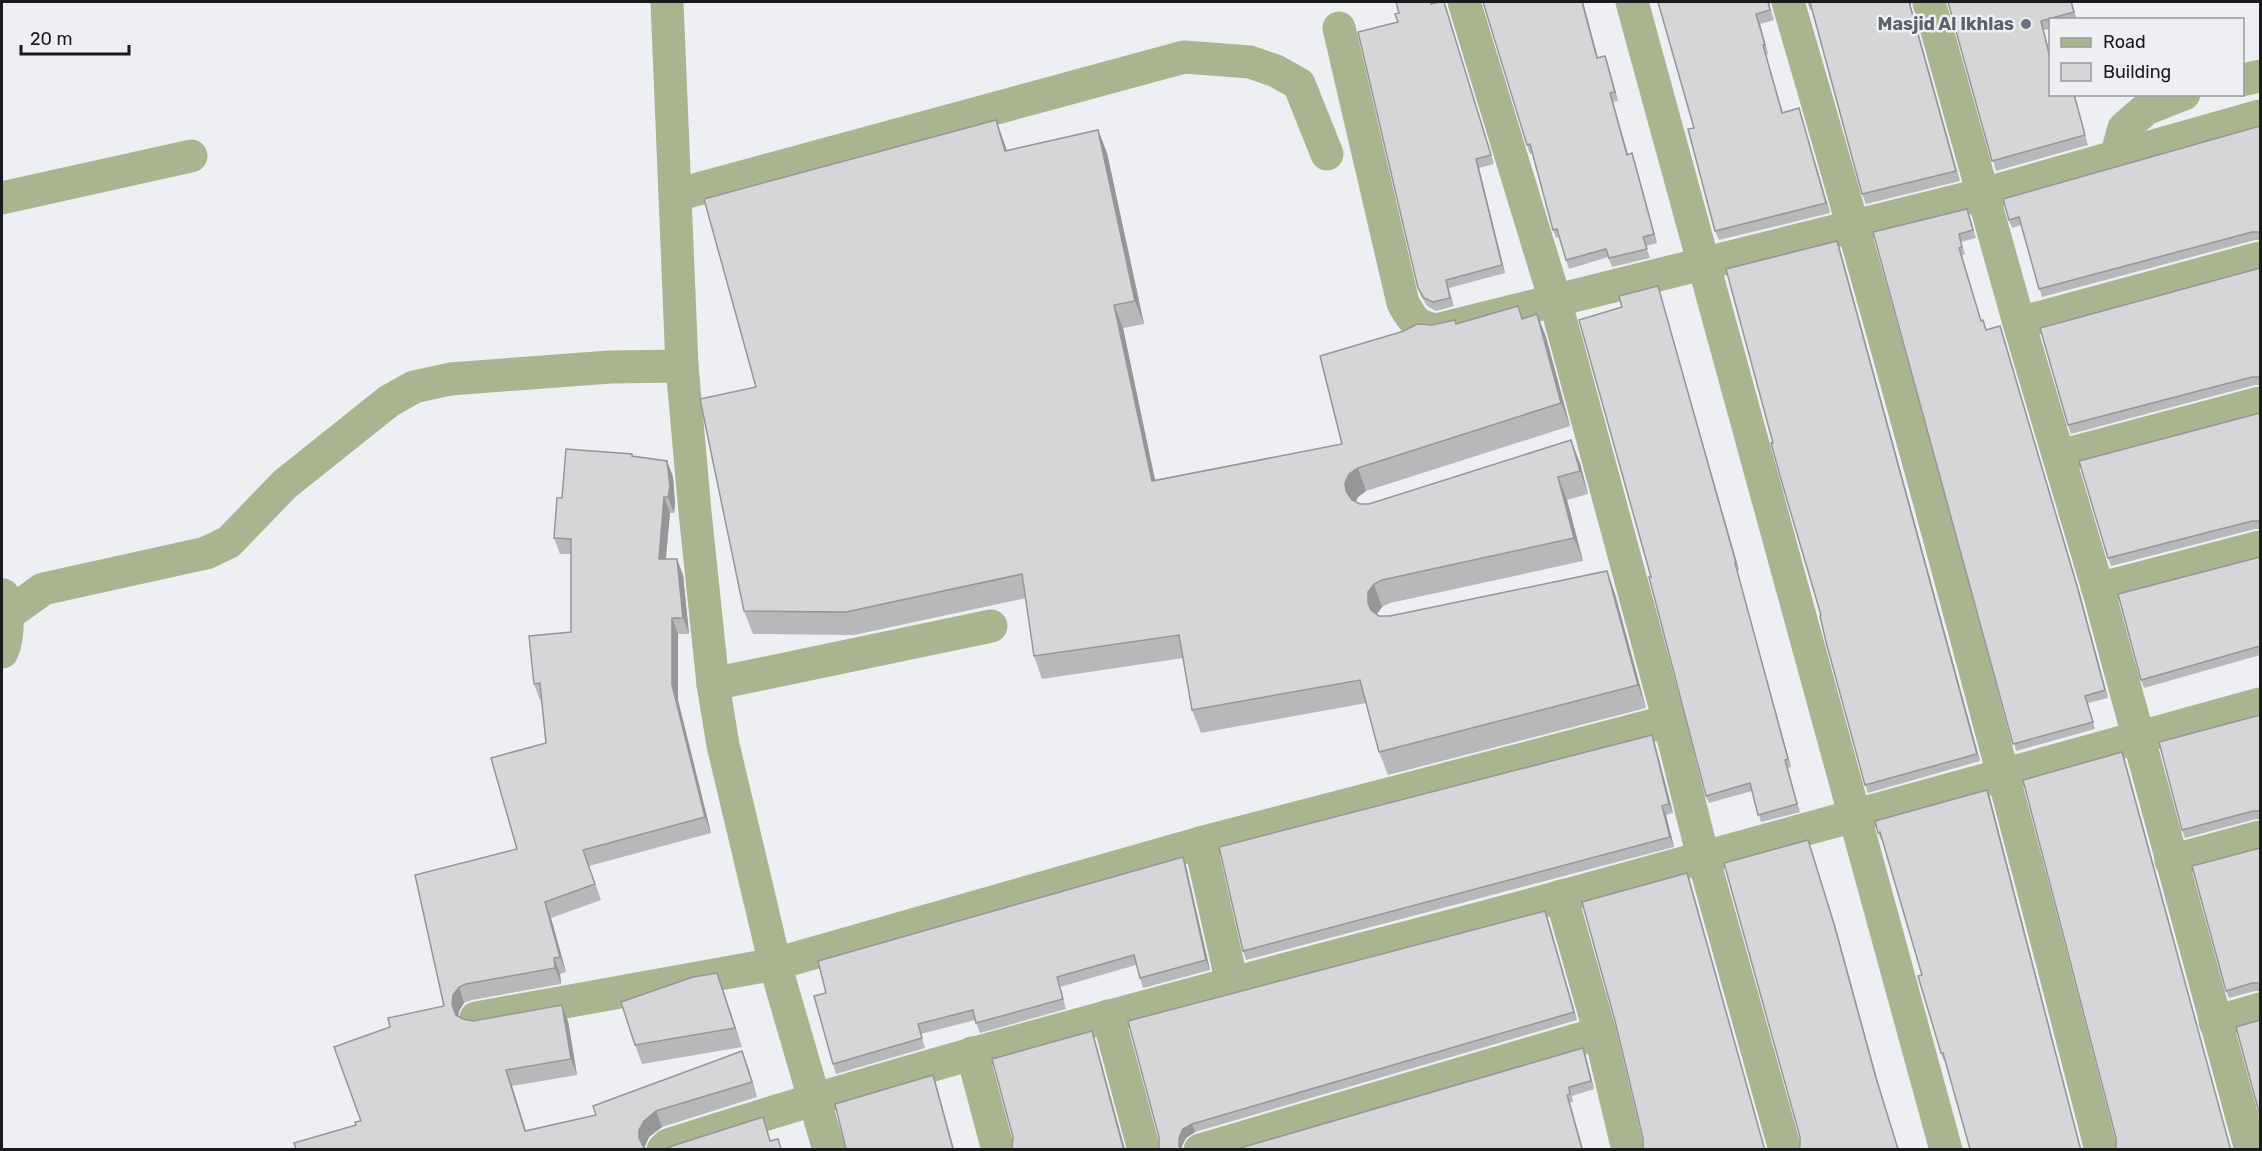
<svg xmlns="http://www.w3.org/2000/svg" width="2262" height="1151" font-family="Rubik,sans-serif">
	<rect width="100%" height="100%" fill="#edeff2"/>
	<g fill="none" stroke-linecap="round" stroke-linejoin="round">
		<g stroke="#a9b590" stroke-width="33">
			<polyline points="667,2 682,366 695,512 713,684 723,745 775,964 829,1150"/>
			<polyline points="1464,2 1555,300 1669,721 1703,857 1785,1150"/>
			<polyline points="1632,2 1946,1150"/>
			<path d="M1788 2C1900 382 2002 765 2101 1150"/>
			<polyline points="1929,2 2019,323 2098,589 2251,1150"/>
			<path d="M1339 28 1403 303C1413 321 1416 326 1436 330L1984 194 2260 116"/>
			<polyline points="2242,80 2260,76"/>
			<polyline points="2116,157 2124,128 2146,109 2184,94"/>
			<polyline points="676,195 1184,57 1250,62 1276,71 1299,84 1327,154"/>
			<polyline points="2,198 191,156"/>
			<polyline points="2019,323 2260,258"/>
			<polyline points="2060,456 2260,403"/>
			<polyline points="2098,589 2260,547"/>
			<polyline points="7,615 43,589 206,553 229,542 285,484 389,401 414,387 450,379 610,367 682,366"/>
			<path d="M2 652C10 634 7 615 3 595"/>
			<polyline points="713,684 991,626"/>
			<polyline points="1200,843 1232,983"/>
			<polyline points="2171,861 2260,837"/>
			<polyline points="1561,896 1600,1033 1628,1150"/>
			<polyline points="1108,1016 1144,1150"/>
			<polyline points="476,1018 775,964 1200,843 1669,721"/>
			<polyline points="2215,1022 2260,1009"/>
			<polyline points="972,1053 998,1150"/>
			<path d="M663 1150 668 1145C961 1051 1259 977 1556 898 1791 835 2025 767 2260 704"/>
			<polyline points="1200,1150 1600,1033"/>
		</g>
	</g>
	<g fill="#b8b7ba">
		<polygon points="1396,2 1432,2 1432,3 1444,2 1494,164 1479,168 1505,273 1449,288 1454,306 1436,311 1427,306 1421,296 1418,288 1398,22 1399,13"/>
		<polygon points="1583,2 1598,58 1605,56 1608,64 1618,101 1613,102 1628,154 1635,162 1657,243 1646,246 1650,258 1612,267 1608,257 1569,269 1559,237 1556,238 1553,230 1532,153 1530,154 1527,145"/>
		<polygon points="1658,2 1770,2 1770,7 1774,20 1760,24 1768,54 1766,55 1783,112 1802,118 1830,213 1719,240 1715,231 1694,128"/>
		<polygon points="1807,2 1911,2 1911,7 1960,181 1866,204 1862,194 1812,10 1810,10"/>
		<polygon points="1948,2 2072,2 2077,20 2050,20 2050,29 2044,30 2050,54 2050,94 2074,94 2088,145 1996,171"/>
		<polygon points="2260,126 2260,240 2255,240 2042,297 2021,225 2012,228 2009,220"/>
		<polygon points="1098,130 1107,153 1144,324 1123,328 1155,480 1342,444 1432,325 1523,319 1537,314 1546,337 1570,426 1366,491 1358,497 1355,502 1360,504 1369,504 1580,463 1588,494 1567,500 1583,561 1390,603 1382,607 1377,614 1379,616 1390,616 1607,571 1615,594 1646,708 1388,775 1379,752 1366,703 1201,733 1192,710 1183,658 1042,679 1034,656 1026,598 854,635 753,634 744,611 756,387 1004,142 1007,150"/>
		<polygon points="1970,217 1976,238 1961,242 1965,254 1962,255 1981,321 1987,330 2003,334 2080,594 2108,698 2088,703 2095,729 2016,751 1873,232"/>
		<polygon points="1837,241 1980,761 1868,793 1865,785 1821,615 1773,443"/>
		<polygon points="2260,268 2260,385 2255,385 2071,434 2068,425"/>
		<polygon points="1658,286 1739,570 1737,571 1791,767 1788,768 1800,812 1761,822 1752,791 1709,803 1706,796 1651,577 1622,307"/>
		<polygon points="2260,413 2260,529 2255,529 2111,566 2108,558"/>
		<polygon points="633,456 667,461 673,477 675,503 674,513 670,513 666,559 683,575 689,634 678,634 678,700 711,833 589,866 601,900 551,918 566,972 560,974 561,984 472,1000 464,1003 459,1011 458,1016 463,1019 473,1021 568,1021 577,1075 512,1086 526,1131 596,1115 748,1067 757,1097 662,1127 649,1137 645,1146 356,1125 361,1121 390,1027 444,1006 517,849 546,743 541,700 540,700 534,684 571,632 571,554 560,554 554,538 562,498"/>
		<polygon points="2260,557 2260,655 2144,688 2141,680"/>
		<polygon points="2260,715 2260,819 2256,819 2185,838 2182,830"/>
		<polygon points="1655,744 1673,813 1666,815 1674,847 1246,960 1243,951"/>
		<polygon points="1987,790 1990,798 2081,1149 1945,1060 1944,1061 1941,1053 1922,975 1882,840 1881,840 1878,833"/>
		<polygon points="2260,848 2260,991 2255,991 2229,998 2226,991"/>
		<polygon points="1186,866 1210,970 1143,988 1136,965 1060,987 1066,1009 980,1033 975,1020 921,1034 925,1048 836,1074 833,1064 826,993"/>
		<polygon points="1545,911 1577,1020 1195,1132 1186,1138 1182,1146 1159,1137"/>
		<polygon points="717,973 742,1047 642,1064 635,1045"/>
		<polygon points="1583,1048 1586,1057 1594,1089 1572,1096 1573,1102 1237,1149"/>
	</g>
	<g fill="#969597">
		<polygon points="1582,2 1583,2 1600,66 1597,58"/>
		<polygon points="1909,2 1911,2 1911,7 1960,181"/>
		<polygon points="1756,14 1760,24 1768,54 1765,45"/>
		<polygon points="2041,21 2050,54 2050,58"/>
		<polygon points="1605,56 1608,64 1618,101 1615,92"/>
		<polygon points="1610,93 1613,102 1630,163 1627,155"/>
		<polygon points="1799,108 1802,118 1830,213 1826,203"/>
		<polygon points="996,120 1004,142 1013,174 1005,151"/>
		<polygon points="1098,130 1107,153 1144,324 1135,301"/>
		<polygon points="1632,153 1635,162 1657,243 1654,234"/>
		<polygon points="1476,159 1479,168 1505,273 1502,265"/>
		<polygon points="1837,241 1840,249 1980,761 1977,754"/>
		<polygon points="1658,286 1660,294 1739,570 1736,563"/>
		<polygon points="1114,305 1123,328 1160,504 1152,481"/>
		<polygon points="1537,314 1546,337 1570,426 1561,403"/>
		<polygon points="2000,326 2080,594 2108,698 2105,690"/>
		<polygon points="1571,440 1580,463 1588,494 1580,471"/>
		<polygon points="667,461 673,477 675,503 674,513 668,497"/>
		<polygon points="1358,468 1366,491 1358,497 1354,506 1346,491 1345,483 1349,474"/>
		<polygon points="1558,477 1567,500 1583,561 1574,538"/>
		<polygon points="664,497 670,513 664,575 659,559"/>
		<polygon points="677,559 683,575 689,634 683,618"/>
		<polygon points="1735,563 1737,571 1791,767 1788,759"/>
		<polygon points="1607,571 1615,594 1646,708 1638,685"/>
		<polygon points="1374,584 1382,607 1376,615 1376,626 1368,603 1368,592"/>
		<polygon points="672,618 678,634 678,700 711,833 705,817 672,685"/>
		<polygon points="1652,735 1655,744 1673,813 1669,804"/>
		<polygon points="2122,752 2125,760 2231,1149"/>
		<polygon points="1987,790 1990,798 2081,1149"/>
		<polygon points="1662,806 1666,815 1674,847 1670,837"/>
		<polygon points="1811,848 1837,932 1879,1086 1898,1149 1876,1078"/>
		<polygon points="1183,857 1186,866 1210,970 1206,960"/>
		<polygon points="1687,873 1690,881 1765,1149"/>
		<polygon points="545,902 551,918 566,972 560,957"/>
		<polygon points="1545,911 1548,919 1577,1020 1574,1012"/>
		<polygon points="554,958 560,974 561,984 555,968"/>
		<polygon points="717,973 724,992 742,1047 735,1028"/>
		<polygon points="459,987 464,1003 459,1011 458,1021 452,1005 453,995"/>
		<polygon points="562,1005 568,1021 577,1075 571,1059"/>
		<polygon points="1092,1031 1095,1040 1125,1149 1124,1149"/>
		<polygon points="1583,1048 1586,1057 1594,1089 1591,1081"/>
		<polygon points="742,1051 748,1067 757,1097 752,1082"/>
		<polygon points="506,1070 512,1086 531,1147 525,1131"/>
		<polygon points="933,1075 936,1084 954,1149 953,1149"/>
		<polygon points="1567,1095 1570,1103 1583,1149 1582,1149"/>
		<polygon points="656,1111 662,1127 649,1137 645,1146 645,1149 639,1138 639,1130 644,1121"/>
		<polygon points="1192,1124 1195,1132 1186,1138 1182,1146 1182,1149 1180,1149 1179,1146 1179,1138 1183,1129"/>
	</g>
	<g fill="#d6d5d8" stroke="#969597" stroke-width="1.5">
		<polygon points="1396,2 1431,2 1431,4 1439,2 1444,2 1491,155 1476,159 1502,265 1446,280 1450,298 1433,302 1424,298 1418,288 1358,32 1398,22 1395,14 1399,13"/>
		<polygon points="1483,2 1582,2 1597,58 1605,56 1615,92 1610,93 1627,155 1632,153 1654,234 1643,237 1647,249 1609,258 1606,249 1566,260 1557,229 1553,230 1530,144 1527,145"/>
		<polygon points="1658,2 1768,2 1770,10 1756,14 1765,45 1763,45 1782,113 1799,108 1826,203 1715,231 1688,129 1694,128"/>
		<polygon points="1810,2 1909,2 1956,171 1862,194"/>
		<polygon points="1948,2 2071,2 2074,12 2041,21 2050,58 2050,94 2074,94 2085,135 1992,161"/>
		<polygon points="996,120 1005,151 1098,130 1135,301 1114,305 1152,481 1342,444 1320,356 1404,331 1417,324 1432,325 1455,320 1456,324 1518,306 1522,319 1537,314 1561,403 1358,468 1349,474 1345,483 1346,491 1352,500 1360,504 1369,504 1571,440 1580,471 1558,477 1574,538 1382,580 1374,584 1368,592 1368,603 1371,610 1379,616 1390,616 1607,571 1638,685 1379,752 1360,680 1192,710 1179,635 1034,656 1022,574 846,612 744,611 700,399 756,387 704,199"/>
		<polygon points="2260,126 2260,232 2252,232 2039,289 2019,217 2009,220 2003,199"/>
		<polygon points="1967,209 1973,230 1959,234 1962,247 1959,248 1981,321 1983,320 1986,330 2000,326 2077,586 2105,690 2085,696 2093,722 2013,744 1873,232"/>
		<polygon points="1837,241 1977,754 1865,785 1826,642 1820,616 1821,615 1782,483 1771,443 1773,443 1726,269"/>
		<polygon points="2260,268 2260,377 2252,377 2068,425 2040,328"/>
		<polygon points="1658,286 1736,563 1735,563 1788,759 1785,760 1797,804 1758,815 1750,783 1706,796 1649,577 1651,577 1579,320 1622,307 1619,296"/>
		<polygon points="2260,413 2260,521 2252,521 2108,558 2079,461"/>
		<polygon points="566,449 632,454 632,456 667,461 670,487 668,497 664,497 659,559 677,559 683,618 672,618 672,685 705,817 583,850 595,884 545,902 560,957 554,958 555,968 466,984 459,987 453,995 452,1005 456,1015 463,1019 473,1021 562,1005 571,1059 506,1070 525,1131 596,1115 593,1106 742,1051 752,1082 656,1111 644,1121 639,1130 639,1138 644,1148 648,1149 296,1149 294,1143 356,1125 355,1122 361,1121 334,1047 390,1027 388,1018 444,1006 415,875 517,849 491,758 546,743 540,683 534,684 529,636 571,632 571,539 554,538 557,498 562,498"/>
		<polygon points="2260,557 2260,646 2141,680 2118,594"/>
		<polygon points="2260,715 2260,811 2253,811 2182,830 2159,742"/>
		<polygon points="1652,735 1669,804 1662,806 1670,837 1243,951 1219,847"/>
		<polygon points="2122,752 2230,1147 2231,1149 2115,1149 2116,1148 2116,1138 2023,780"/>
		<polygon points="1987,790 2080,1147 2081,1149 1970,1149 1943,1053 1941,1053 1918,976 1922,975 1880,832 1878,833 1875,821"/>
		<polygon points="1808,840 1834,924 1876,1078 1898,1149 1799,1149 1800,1146 1800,1137 1724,863"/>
		<polygon points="2260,848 2260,983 2252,983 2226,991 2192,866"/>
		<polygon points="1183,857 1206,960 1140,978 1134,955 1057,977 1063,999 976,1023 973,1010 918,1024 922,1038 833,1064 814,996 826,993 818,961"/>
		<polygon points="1687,873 1764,1147 1765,1149 1644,1149 1643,1148 1643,1138 1615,1021 1582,902"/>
		<polygon points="1545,911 1574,1012 1192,1124 1183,1129 1179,1138 1179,1146 1181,1149 1157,1149 1159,1147 1159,1137 1128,1021"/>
		<polygon points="717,973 735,1028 635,1045 621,1002 693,977"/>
		<polygon points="2260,1020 2260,1116 2236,1027"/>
		<polygon points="1092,1031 1123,1147 1125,1149 1012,1149 1013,1137 992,1059"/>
		<polygon points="1583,1048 1591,1081 1569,1087 1570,1094 1567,1095 1582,1149 1237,1149"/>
		<polygon points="933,1075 953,1149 846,1149 835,1104"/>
		<polygon points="763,1117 770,1141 778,1139 781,1149 666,1149 672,1146"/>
	</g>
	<circle fill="#6b7280" stroke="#edeff2" stroke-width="2" cx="2026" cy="24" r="6"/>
	<g text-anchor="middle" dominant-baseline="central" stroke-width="5" stroke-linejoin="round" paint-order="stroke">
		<g font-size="18" font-weight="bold" fill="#5b616d" stroke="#edeff2" text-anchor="end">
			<text x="2014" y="24">Masjid Al Ikhlas</text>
		</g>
	</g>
	<rect width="2262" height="1151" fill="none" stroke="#191a1b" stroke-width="6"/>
	<rect x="2049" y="18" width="195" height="78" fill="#edeff2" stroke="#989a9c" stroke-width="1.5"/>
	<rect x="2061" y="38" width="30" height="9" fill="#a9b590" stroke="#989a9c" stroke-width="1.5"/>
	<text x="2103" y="48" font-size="18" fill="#191a1b">Road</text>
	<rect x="2061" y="63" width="30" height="18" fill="#d6d5d8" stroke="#989a9c" stroke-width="1.5"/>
	<text x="2103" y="78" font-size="18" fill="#191a1b">Building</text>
	<path d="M21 45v9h108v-9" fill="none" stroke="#191a1b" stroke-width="3"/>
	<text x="30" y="45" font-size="18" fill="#191a1b" stroke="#edeff2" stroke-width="4.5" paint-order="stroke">20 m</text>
</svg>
